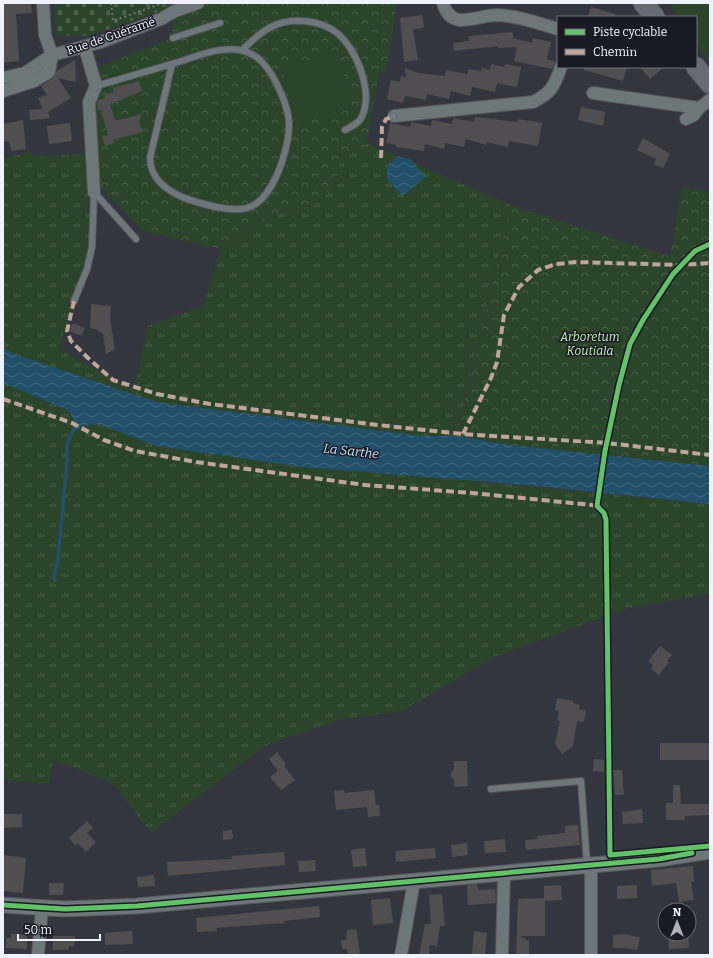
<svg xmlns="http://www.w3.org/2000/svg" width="713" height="958" font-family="Bitter,serif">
	<defs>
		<pattern id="grass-tufts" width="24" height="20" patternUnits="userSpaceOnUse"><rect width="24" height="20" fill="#2a4529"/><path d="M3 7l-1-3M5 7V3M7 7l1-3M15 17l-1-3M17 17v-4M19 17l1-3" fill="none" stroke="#496049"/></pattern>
		<pattern id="cemetery-stones" width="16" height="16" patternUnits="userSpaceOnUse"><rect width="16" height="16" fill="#2a4529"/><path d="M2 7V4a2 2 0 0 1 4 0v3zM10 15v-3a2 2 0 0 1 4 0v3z" fill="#496049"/></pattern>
		<pattern id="park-crowns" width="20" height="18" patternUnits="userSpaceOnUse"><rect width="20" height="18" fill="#2a4529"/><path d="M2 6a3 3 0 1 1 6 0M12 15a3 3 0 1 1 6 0" fill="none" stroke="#496049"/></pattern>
		<pattern id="water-waves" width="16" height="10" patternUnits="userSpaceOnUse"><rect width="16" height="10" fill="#22506a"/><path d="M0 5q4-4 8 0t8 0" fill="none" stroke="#426a80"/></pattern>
	</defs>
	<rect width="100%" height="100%" fill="#34363f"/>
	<polygon fill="url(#grass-tufts)" points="367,143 511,205 450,462 444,478 710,504 710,594 628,608 496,656 402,711 338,720 264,746 151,833 113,783 54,760 48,785 3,779 3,158 31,152 33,157 92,153 88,204 92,247 87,271 58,349 134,389 148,326 203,306 221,249 259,222 281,212 308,206 335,184 342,154"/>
	<polygon fill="url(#cemetery-stones)" points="54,3 183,3 89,36 56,35"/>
	<g fill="url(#park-crowns)">
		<path d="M198 3H397L386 71 379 73 367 143 342 154C337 178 334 197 308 206 299 209 289 209 281 212 259 219 240 235 221 249L143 231 99 185 89 102 91 70 172 38 175 11Z"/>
		<polygon points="682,187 710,191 710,466 502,444 457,436 511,205 670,257"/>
	</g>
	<g fill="#2a4529">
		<polygon points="669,3 710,3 710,62 696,43 696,17 679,17"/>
		<polygon points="339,53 352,109 295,123 282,67"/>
	</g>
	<g fill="url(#water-waves)">
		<polygon points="398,156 410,159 426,177 402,196 387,179 387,166"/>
		<path d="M3 347 12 353 156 402 421 436H457L502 444 710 466V504L527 485 303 467 156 446 99 424 83 426 70 435C74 424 76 420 68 410L3 383Z"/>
	</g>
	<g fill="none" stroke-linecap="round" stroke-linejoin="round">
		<polyline stroke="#22506a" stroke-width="3.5" points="55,580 54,576 58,558 67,462 67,444 73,431"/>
	</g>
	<g fill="#514e51">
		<polygon points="3,3 31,3 32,13 16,14 19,61 3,63"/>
		<polygon points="591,7 615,14 615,17 588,17"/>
		<polygon points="422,15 424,28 413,29 418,60 404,62 400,18"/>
		<polygon points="513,32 513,38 532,43 533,38 551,42 547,59 556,62 552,69 514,61 517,47 498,48 498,46 454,51 453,43 469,41 469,36"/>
		<polygon points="75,60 76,82 58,78 71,98 48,112 50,118 30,120 29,110 43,109 38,98 47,95 41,86 53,78 57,71"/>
		<polygon points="491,64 504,67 505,64 521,67 517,87 497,83 495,92 472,87 470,96 451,91 449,99 427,94 426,100 405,96 403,103 387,99 391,80 400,82 401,76 406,77 405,68 419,73 445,76 446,70 467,74 468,69 481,71 482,68 490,70"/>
		<polygon points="584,67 627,67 623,81 584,70"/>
		<polygon points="640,67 664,67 650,79"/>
		<polygon points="139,81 142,91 110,104 115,121 142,114 139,122 143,132 113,140 114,143 105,146 102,136 108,135 101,110 98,110 98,100 105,98 104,95 114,92 113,88"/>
		<polygon points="581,107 605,112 603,126 578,120"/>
		<polygon points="475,117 517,122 518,119 542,123 538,146 509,141 508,147 487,142 486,145 466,139 464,147 445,143 444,149 425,144 424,151 396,147 396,145 386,143 390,123 410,127 411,122 431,126 432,120 452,124 453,118 474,122"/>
		<polygon points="23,120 26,149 11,151 9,141 3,142 3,124"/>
		<polygon points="70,123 72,141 49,144 47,126"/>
		<polygon points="643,138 670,154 663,168 654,164 656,159 637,150"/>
		<polygon points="91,304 111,306 110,319 115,349 106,354 103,334 96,329 90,328"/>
		<polygon points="73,323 85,328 81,336 69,331"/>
		<polygon points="660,646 672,655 667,661 669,662 659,675 651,669 653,665 648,661"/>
		<polygon points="557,698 573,701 573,703 580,705 579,709 586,711 584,722 577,721 573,746 562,754 555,744 560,721 557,720 559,711 555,710"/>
		<rect x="660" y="743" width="50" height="17"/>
		<polygon points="277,752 286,764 279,771 284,766 295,780 281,790 270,777 278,771 269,759"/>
		<polygon points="594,759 604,760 604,772 593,771"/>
		<polygon points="454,761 467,761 468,786 454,787 454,780 451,777 451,773 454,769"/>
		<polygon points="613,770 622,770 624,795 615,795"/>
		<polygon points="673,785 680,785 681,804 710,804 710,815 685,816 685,820 666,820 666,803 673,803"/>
		<polygon points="344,790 345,793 374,790 376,805 379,805 380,816 368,817 367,807 336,810 334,791"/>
		<polygon points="642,809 643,823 623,824 622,812"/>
		<polygon points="3,814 22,814 22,827 3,828"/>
		<polygon points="87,821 93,828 87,833 96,842 86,852 78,843 75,845 69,838"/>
		<polygon points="578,825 580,845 526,850 525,840 537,839 537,836 565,833 565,826"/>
		<polygon points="232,830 233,839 223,840 223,831"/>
		<polygon points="505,839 506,852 485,853 484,841"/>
		<polygon points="467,843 468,855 452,857 451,845"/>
		<polygon points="365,848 367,866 353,867 351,850"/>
		<polygon points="435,848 436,858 396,862 395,851"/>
		<polygon points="284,852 285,865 168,876 167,862 232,859 232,856"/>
		<polygon points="3,855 26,858 23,893 3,891"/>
		<polygon points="315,860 316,871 299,872 298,861"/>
		<polygon points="693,866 694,882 691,882 694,900 679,902 676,883 652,886 651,870"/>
		<polygon points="154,875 155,886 138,887 137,877"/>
		<polygon points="49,883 64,883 63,895 49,895"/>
		<polygon points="477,884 478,890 495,889 496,903 468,905 467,885"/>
		<polygon points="561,885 562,900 545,901 545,936 520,936 529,941 529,955 516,955 518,899 544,898 544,886"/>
		<polygon points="637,885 637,898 617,899 617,886"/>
		<polygon points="442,894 445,926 440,926 437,946 430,945 429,955 419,955 425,924 431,924 429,895"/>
		<polygon points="390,898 393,923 373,925 371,900"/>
		<polygon points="319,906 320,917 284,921 285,923 216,928 217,931 197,932 196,918"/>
		<polygon points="355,929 357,932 360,955 348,955 347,949 342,949 341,940 346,940 347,930"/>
		<polygon points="132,931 133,944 105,945 105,933"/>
		<polygon points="474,931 487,933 485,955 472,954"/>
		<polygon points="11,934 27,935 27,949 6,948 6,938 11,938"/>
		<polygon points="626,934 640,938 637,950 625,948 613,948 613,935"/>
		<polygon points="688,934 689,948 669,949 669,936"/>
		<polygon points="53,936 75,936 74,947 69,946 68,950 53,950"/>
	</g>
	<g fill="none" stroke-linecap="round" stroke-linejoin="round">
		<g stroke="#53555d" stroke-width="8">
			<g id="service">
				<polyline points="173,38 220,23"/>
				<path d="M242 50C251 42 261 31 273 26 292 17 321 20 337 33 358 50 375 96 360 120 357 124 350 127 345 130"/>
				<path d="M96 86 172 64 150 158C150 178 165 189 182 197 197 203 226 211 242 209 272 206 288 152 289 127 290 108 275 75 261 61 257 56 246 51 240 50 218 46 193 58 172 64"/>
				<polyline points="94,192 136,239"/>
				<polyline points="74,301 87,269 92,247 94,192"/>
				<polyline points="491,789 581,781 587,865"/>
			</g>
		</g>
		<g stroke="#53555d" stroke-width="14">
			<g id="minor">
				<path d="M443 3C445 11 450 18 459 20 472 21 485 15 497 15 518 16 538 23 558 29"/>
				<polyline points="85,48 96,86 89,102 94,192"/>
				<polyline points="3,78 25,73 52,55 101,42 161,19 175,11 198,3"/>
				<polyline points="3,91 34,81 49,72 52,55 45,35 43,3"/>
				<polyline points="593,93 699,108 710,100"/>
				<path d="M394 116 533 102C551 93 554 87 561 67"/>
				<polyline points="686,119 694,115 699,108"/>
				<polyline points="591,864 591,955"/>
				<polyline points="38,955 42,908"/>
				<polyline points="401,955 414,881"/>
				<polyline points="502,955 504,873"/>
			</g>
		</g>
		<g stroke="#53555d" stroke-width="17">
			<polyline id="tertiary" points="3,905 65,909 137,906 659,859 710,851"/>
		</g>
		<g stroke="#53555d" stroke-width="21">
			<g id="primary">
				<polyline points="643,3 655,17"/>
				<polyline points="696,67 710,84"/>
			</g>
		</g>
		<g stroke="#707478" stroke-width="2" stroke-dasharray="2 3" stroke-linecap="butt">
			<polyline points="111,3 113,21 163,3"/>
			<polyline points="608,620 610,851"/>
		</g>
		<use href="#service" stroke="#6d7678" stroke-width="6"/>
		<use href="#minor" stroke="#6d7678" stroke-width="12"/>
		<use href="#tertiary" stroke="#6d7678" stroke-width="15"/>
		<use href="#primary" stroke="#656d72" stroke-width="19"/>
		<g stroke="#c0a59a" stroke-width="4" stroke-dasharray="8 4" stroke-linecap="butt">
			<polyline points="381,158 382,127 386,119 394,116"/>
			<polyline points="74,301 67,331 71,341 88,358 113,380 157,394 210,404 378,425 463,434 607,443 710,455"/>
			<polyline points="3,399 72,423 104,440 135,451 196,462 365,485 472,493 592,505 600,508"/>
			<polyline points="463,434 491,378 497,362 504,315 519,287 538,270 556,264 576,262 680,265 710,263"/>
		</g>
		<g stroke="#191a23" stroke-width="8">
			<g id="cycleway">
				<polyline points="710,244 695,251 673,274 643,320 630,344 619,385 605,451 597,506 604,513 606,520 610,855 710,846"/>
				<polyline points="3,905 65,909 137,906 659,859 692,853"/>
			</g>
		</g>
		<use href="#cycleway" stroke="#61c268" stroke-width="5"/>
	</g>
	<g text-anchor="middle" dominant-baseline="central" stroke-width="3" stroke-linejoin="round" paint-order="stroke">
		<g font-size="12" fill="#f0f3ff" stroke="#191a23">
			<text transform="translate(111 36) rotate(-19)">Rue de Guéramé</text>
		</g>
		<g font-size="12" font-style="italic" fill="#bef4b5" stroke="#191a23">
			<text x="590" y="337">Arboretum<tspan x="590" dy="14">Koutiala</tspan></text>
		</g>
		<g font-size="13" font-style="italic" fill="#c5e3f5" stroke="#191a23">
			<text transform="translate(351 451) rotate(6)">La Sarthe</text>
		</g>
	</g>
	<rect width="713" height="958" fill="none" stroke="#f0f3ff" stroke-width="8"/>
	<rect x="557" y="16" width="140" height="52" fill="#191a23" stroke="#6f717b"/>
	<rect x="565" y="29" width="20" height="6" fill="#61c268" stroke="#6f717b"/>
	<text x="593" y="36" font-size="12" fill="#f0f3ff">Piste cyclable</text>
	<rect x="565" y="49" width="20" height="6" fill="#c0a59a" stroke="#6f717b"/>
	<text x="593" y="56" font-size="12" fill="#f0f3ff">Chemin</text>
	<g transform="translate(677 922)"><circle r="19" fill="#191a23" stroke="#6f717b"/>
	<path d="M0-3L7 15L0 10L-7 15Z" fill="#aeb1bc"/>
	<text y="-6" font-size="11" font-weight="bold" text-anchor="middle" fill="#f0f3ff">N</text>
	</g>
	<path d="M18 934v6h82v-6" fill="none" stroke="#f0f3ff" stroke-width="2"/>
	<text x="24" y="934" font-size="12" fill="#f0f3ff" stroke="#191a23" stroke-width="3" paint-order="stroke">50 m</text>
</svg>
